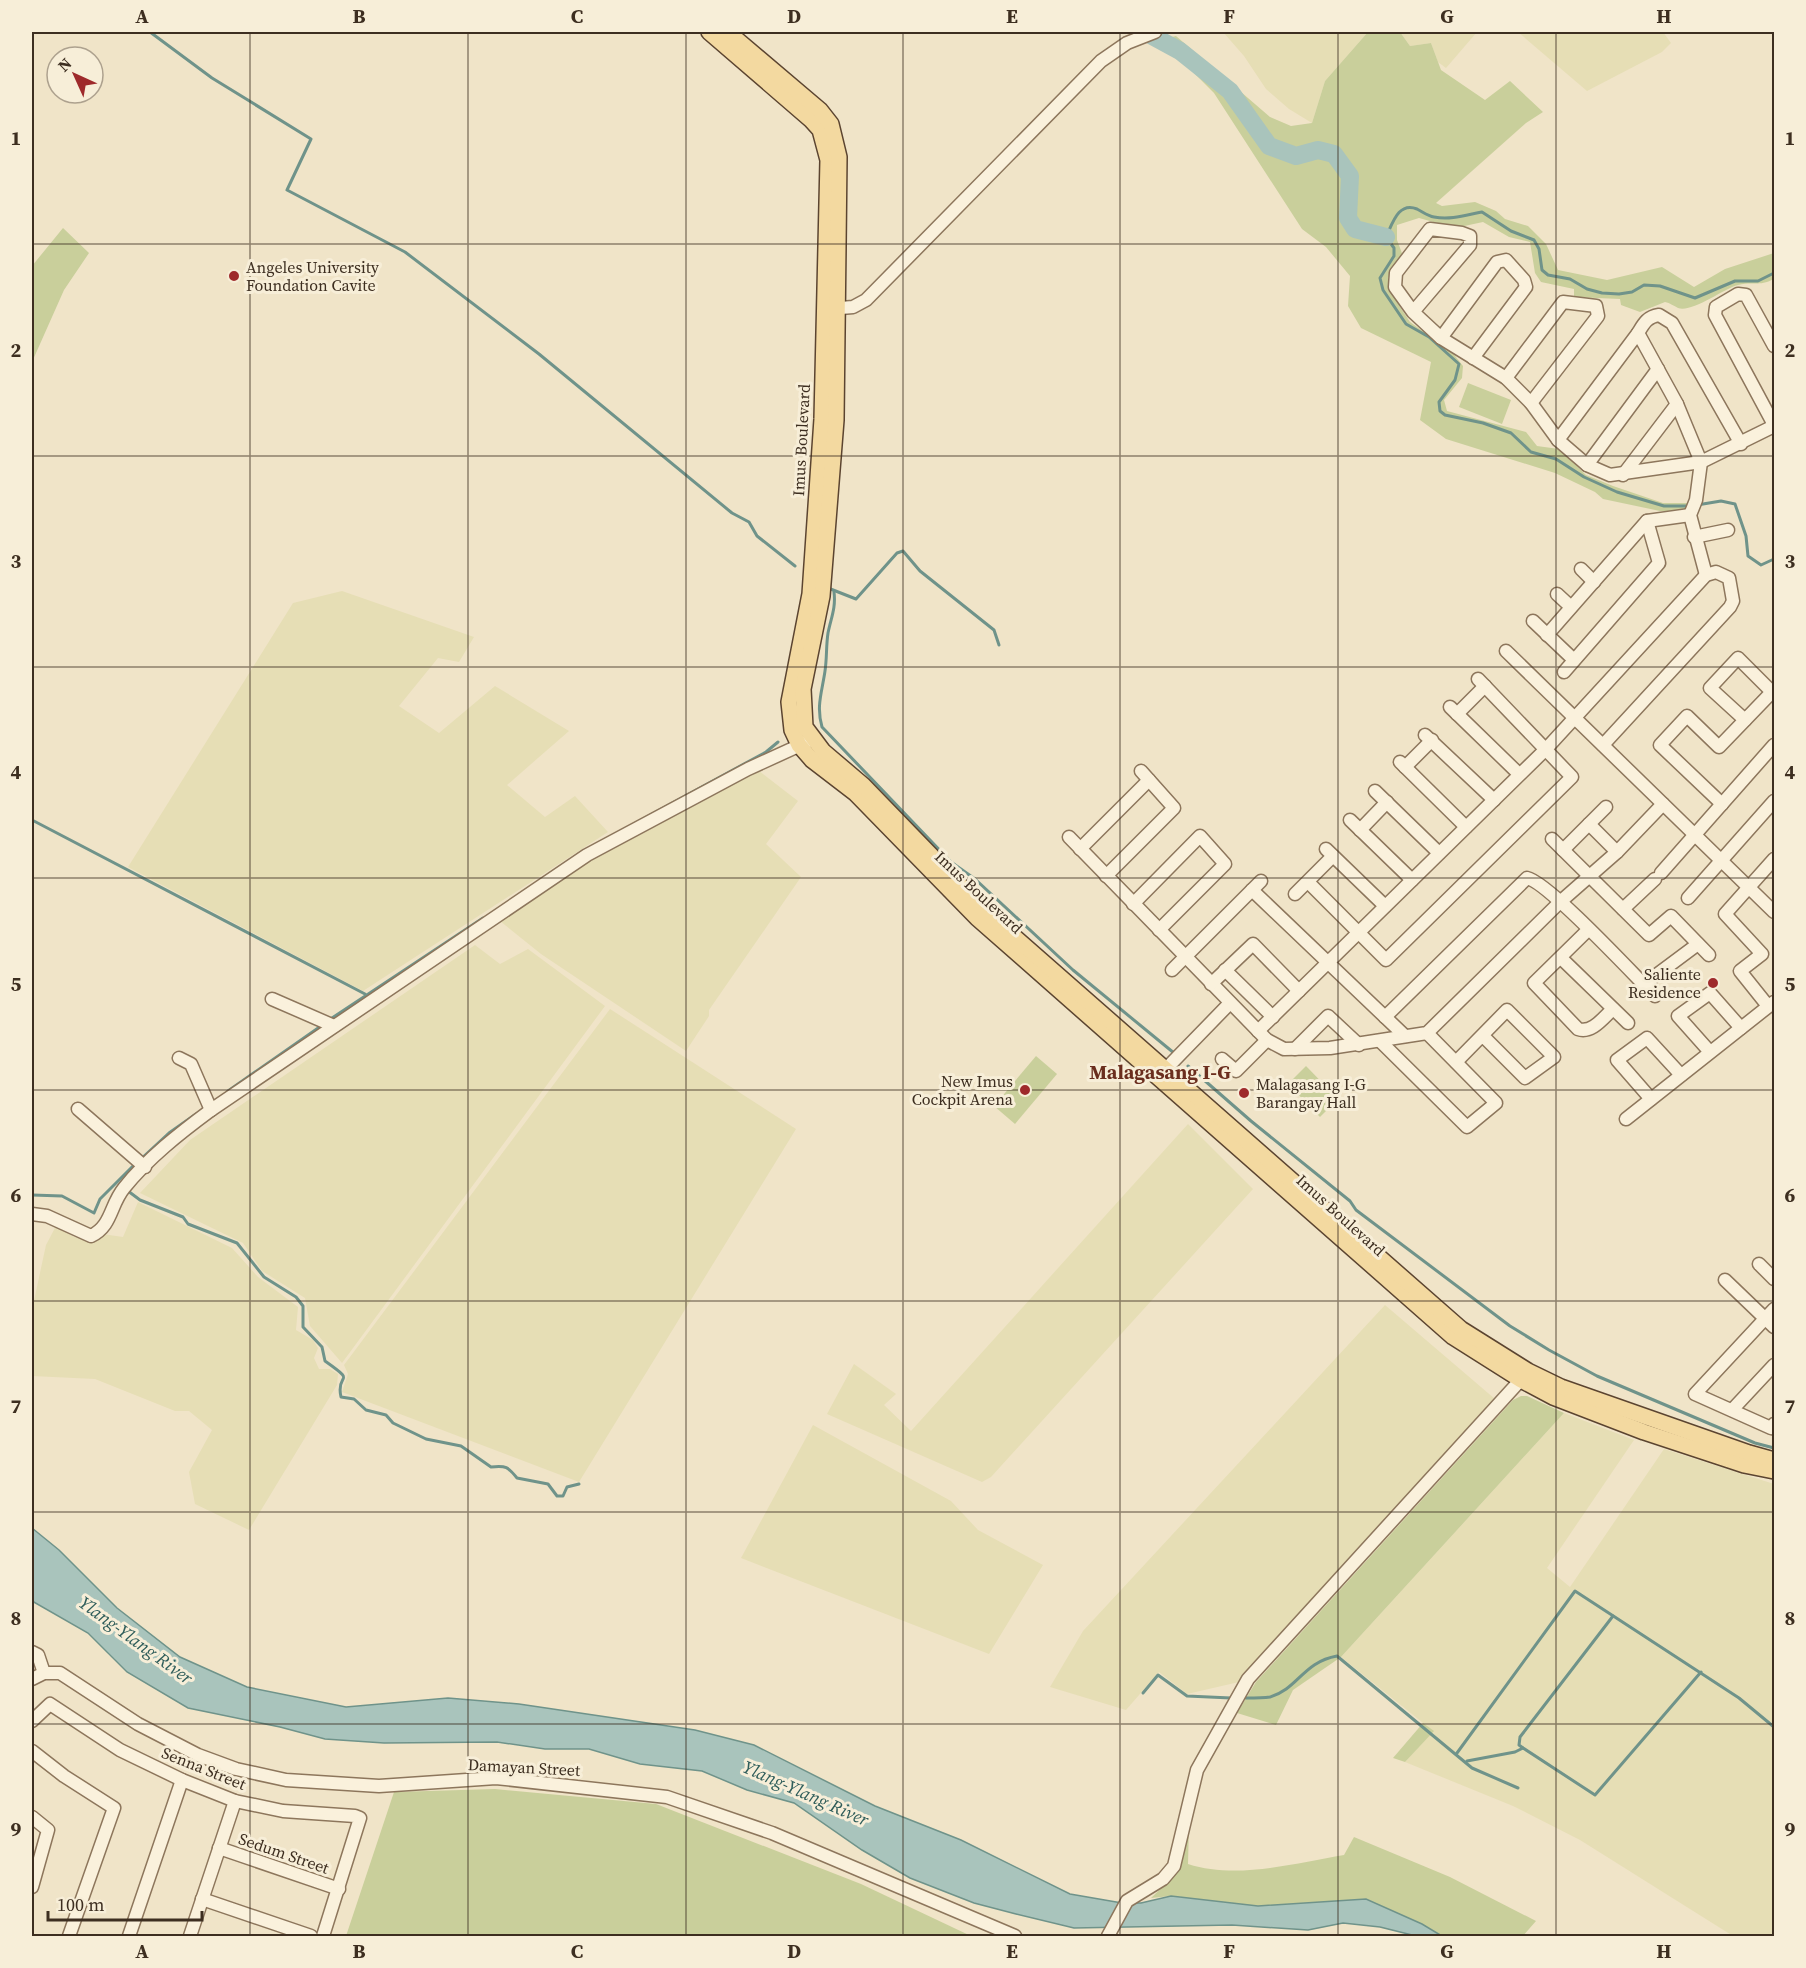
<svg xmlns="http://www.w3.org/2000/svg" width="1806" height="1968" font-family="'Source Serif 4',serif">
	<rect width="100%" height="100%" fill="#f0e4c8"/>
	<g fill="#e6deb5">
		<polygon points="1223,32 1368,32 1325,81 1312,123 1289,109 1266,89 1244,56"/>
		<polygon points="1400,32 1477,32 1446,68 1438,62 1431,43 1410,46"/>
		<polygon points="1518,32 1663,32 1671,43 1662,52 1587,91"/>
		<polygon points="342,591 474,637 459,662 438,658 399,706 439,733 495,686 569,731 507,785 545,817 575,796 608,832 363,991 128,867 293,603"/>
		<polygon points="759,771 798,801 766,844 801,877 709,1010 709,1016 686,1051 541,954 500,921 617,842"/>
		<polygon points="475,945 500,964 528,949 605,1006 342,1363 310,1326 305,1298 262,1271 243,1243 140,1193 190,1140"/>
		<polygon points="610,1009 796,1129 579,1482 342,1392 348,1374 344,1365"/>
		<polygon points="1188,1124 1253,1189 991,1477 982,1482 827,1414 854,1364 896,1394 884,1405 911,1431"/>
		<polygon points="138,1202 232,1248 258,1277 298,1307 296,1330 313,1340 318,1348 314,1358 319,1369 330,1369 338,1374 337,1385 249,1530 195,1504 189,1472 212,1430 189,1411 175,1411 95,1379 32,1376 32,1310 46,1245 56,1226 74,1237 90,1240 102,1234 123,1237"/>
		<polygon points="1385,1305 1495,1399 1239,1682 1187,1694 1159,1672 1126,1710 1050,1687 1083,1631"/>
		<polygon points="1564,1413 1634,1440 1547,1568 1570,1587 1664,1449 1774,1484 1774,1936 1733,1936 1580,1840 1513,1806 1405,1762 1433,1731 1341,1657"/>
		<polygon points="813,1425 951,1501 978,1530 1043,1565 989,1654 741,1558"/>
	</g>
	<g fill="#c9cf9b">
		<path d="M1368 32H1400L1410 46 1431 43 1441 70 1485 100 1510 81 1543 112 1526 123 1436 203 1442 206 1475 202 1496 211 1505 219 1528 226 1546 244 1558 270 1607 280 1662 267 1694 287 1725 269 1774 253V279C1758 287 1753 281 1738 285 1723 289 1692 313 1678 308 1674 306 1670 303 1665 302L1640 312 1621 305 1620 299 1574 297V289L1541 282 1535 273 1530 242 1509 237 1483 222 1455 228 1419 218 1397 225V240L1403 256 1388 278 1400 307 1410 322 1452 352 1463 366 1462 378 1444 400 1447 411 1526 432 1537 446 1559 449 1586 475 1613 486 1663 503H1687L1686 511H1660L1603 499 1595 492 1555 473 1446 439 1420 420 1431 362 1361 328 1348 306 1350 276 1326 247 1302 229 1214 93 1190 69 1160 47 1168 38 1176 36 1270 117 1291 126 1312 123 1325 81Z"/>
		<polygon points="63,228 89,253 64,290 32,362 32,266"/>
		<polygon points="1468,383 1511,400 1502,424 1459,407"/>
		<polygon points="1036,1056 1057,1074 1015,1124 994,1106"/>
		<polygon points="1306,1066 1338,1099 1320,1117 1288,1084"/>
		<polygon points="1521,1396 1527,1396 1564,1413 1341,1657 1293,1690 1276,1725 1237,1713 1256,1682 1513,1400"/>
		<polygon points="1423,1723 1434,1731 1405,1762 1393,1758"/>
		<polygon points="495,1789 656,1804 861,1884 971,1936 346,1936 394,1792"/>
		<path d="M1189 1825 1188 1864C1237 1880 1295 1863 1344 1855L1354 1837 1450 1877 1536 1921 1523 1936H1442L1422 1924 1366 1899 1258 1906 1171 1896 1151 1898 1177 1873Z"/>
	</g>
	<polygon fill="#a9c4bc" stroke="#6f938a" stroke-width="1.5" points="32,1528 59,1550 117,1608 180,1657 247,1687 346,1707 448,1698 519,1704 695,1730 754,1745 875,1806 961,1840 1070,1894 1122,1903 1141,1903 1171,1896 1258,1906 1366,1899 1422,1924 1442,1936 1416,1936 1380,1927 1343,1923 1308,1930 1232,1925 1074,1928 1016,1914 974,1903 910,1878 862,1850 794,1803 747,1790 702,1771 640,1764 589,1749 545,1749 497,1742 384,1743 325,1739 280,1727 188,1708 127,1672 88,1633 32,1601"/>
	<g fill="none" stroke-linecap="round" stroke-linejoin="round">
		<g stroke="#6f938a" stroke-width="3">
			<polyline points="150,32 212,78 311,139 287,190 405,252 539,354 732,513 749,522 757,536 795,566"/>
			<polyline points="1697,505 1721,501 1735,504 1746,536 1748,556 1761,565 1774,559"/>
			<path d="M1691 506H1664L1617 492 1584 477 1556 459 1531 452 1511 433 1483 423 1445 415 1440 411 1439 402 1455 380 1459 364 1429 337 1406 324 1383 290 1380 278 1394 256V248L1386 237C1392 225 1398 201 1417 209 1423 212 1428 216 1434 217 1451 220 1466 215 1482 212L1511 231 1534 240 1539 249 1542 270 1548 275 1570 279 1587 289 1602 293 1619 294 1632 292 1644 285 1660 286 1695 298 1735 281H1758L1774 273"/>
			<polyline points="828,588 856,599 897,553 903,551 920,571 994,630 999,645"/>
			<path d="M834 592C836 608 831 618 828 633 826 646 827 658 825 671 822 692 816 706 822 727L951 862 975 879 1073 970 1174 1053"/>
			<polyline points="32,820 365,994"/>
			<polyline points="597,844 766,752 778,742"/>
			<polyline points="329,1020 483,918"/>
			<polyline points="1188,1066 1251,1121 1350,1201 1356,1210 1510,1326 1549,1350 1597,1376 1755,1443 1774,1448"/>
			<polyline points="228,1091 321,1026"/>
			<polyline points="141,1159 169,1133 196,1114"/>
			<path d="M128 1191 140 1200 183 1217 188 1224 237 1243 264 1277 296 1297 303 1306V1327L322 1347 325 1361C359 1385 335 1371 341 1397L354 1399 366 1410 386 1415 393 1423 426 1439 461 1446 491 1467C506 1465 508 1467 517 1478L548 1484 557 1496H563L567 1487 579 1484"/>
			<polyline points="32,1195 62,1196 94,1213 100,1199 136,1163"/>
			<polyline points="1143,1693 1158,1675 1187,1696 1231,1698"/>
			<path d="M1246 1698C1254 1698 1263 1698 1270 1697 1298 1689 1303 1662 1337 1656L1472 1768 1518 1788"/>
			<polyline points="1523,1748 1519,1745 1520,1737 1613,1616"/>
			<polyline points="1457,1753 1575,1591 1739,1698 1774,1727"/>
			<polyline points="1467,1761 1515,1752 1523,1748 1595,1795 1701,1672"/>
		</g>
		<polyline stroke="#a9c4bc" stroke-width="18" points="1145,32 1180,51 1230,91 1269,146 1296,156 1318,150 1334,154 1350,176 1348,218 1355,229 1386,237"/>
		<g stroke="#8d765c" stroke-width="15">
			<g id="minor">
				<polyline points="828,309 853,307 866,300 1101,61 1127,43 1155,32"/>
				<polyline points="1413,312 1470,245 1470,236 1462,233 1430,229 1396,273 1395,287 1413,312 1441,338 1506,378 1531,403 1558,440 1587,465 1610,475 1701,462 1774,426"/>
				<path d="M1638 333C1644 323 1647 317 1659 315L1672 323 1741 444"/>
				<polyline points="1441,338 1497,262 1506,260 1524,280 1526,287 1473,358"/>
				<polyline points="1774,346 1746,295 1738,294 1716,307 1715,315 1774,425"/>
				<polyline points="1506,378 1563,302 1596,306 1598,316 1531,403"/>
				<polyline points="1558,440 1638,333 1677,404 1701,462 1696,500 1690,515 1706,575"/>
				<polyline points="1587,465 1658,369"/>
				<polyline points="1623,475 1677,404"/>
				<polyline points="1694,537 1728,530"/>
				<polyline points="1581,569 1594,582"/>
				<polyline points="1557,594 1571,607"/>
				<polyline points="1533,621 1574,660"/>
				<polyline points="1547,635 1647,521 1690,515"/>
				<polyline points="1506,651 1774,912"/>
				<polyline points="1564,672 1659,563 1647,521"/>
				<polyline points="1450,707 1519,774"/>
				<polyline points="1457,714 1485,686"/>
				<polyline points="1745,720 1710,688 1738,658 1774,694"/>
				<polyline points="1425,735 1494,800"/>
				<polyline points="1400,762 1466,827"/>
				<polyline points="1405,767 1432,740"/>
				<polyline points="1375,791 1439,853"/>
				<polyline points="1722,804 1660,745 1687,716 1719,747 1772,692"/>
				<polyline points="1350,820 1412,880"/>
				<polyline points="1589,824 1617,852"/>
				<polyline points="1360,830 1387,802"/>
				<polyline points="1069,837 1267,1040 1284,1049 1330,1048 1427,1033 1560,902 1617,852 1663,804"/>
				<polyline points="1552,839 1649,935 1671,916 1709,955"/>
				<polyline points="1080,849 1149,780"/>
				<polyline points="1326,849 1385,906"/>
				<polyline points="1563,850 1606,807"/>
				<polyline points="1661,873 1774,745"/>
				<polyline points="1106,876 1174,808 1141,771"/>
				<polyline points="1308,882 1386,960 1572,777 1478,679"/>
				<polyline points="1252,890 1405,1036"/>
				<polyline points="1295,894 1333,856"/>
				<polyline points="1688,898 1774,801"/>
				<polyline points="1133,904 1200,836 1225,864 1159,930"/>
				<polyline points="1623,909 1655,879"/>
				<path d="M1588 930 1534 983 1578 1029C1592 1034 1604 1017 1613 1009"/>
				<polyline points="1561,958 1628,1023"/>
				<polyline points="1172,970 1261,881"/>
				<polyline points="1225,970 1273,1017"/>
				<polyline points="1211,984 1253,944 1299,991"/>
				<polyline points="1643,985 1698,944"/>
				<polyline points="272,999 334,1026"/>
				<polyline points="1768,1006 1740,971 1762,954 1725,914 1774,859"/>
				<path d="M1385 1017 1527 878C1548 882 1634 975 1655 996"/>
				<polyline points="1258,1031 1546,749 1706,575 1716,572 1729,578 1733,601 1730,607 1603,745"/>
				<polyline points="1381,1042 1467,1127 1496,1103 1427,1033"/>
				<polyline points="1295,1049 1328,1016 1359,1045"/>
				<polyline points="1710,1052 1678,1016 1710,993 1741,1028"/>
				<polyline points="179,1058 191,1064 211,1110"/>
				<polyline points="1222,1059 1236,1071 1267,1040"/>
				<polyline points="1456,1062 1507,1010 1554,1057 1525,1078 1483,1036"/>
				<polyline points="1160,1075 1230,1003"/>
				<polyline points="1651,1099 1617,1060 1647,1038 1681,1075"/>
				<polyline points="78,1109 145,1167"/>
				<polyline points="1626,1119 1774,1002"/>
				<path d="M32 1214 47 1216 91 1236C112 1226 110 1205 124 1188 148 1158 180 1133 211 1110L587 855 748 769 807 742"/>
				<polyline points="1759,1264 1774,1279"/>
				<polyline points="1725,1280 1774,1327"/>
				<polyline points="1774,1309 1695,1394 1771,1428 1774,1424"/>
				<polyline points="1732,1410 1774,1365"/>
				<polyline points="32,1652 38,1655 44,1673"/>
				<polyline points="32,1679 44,1673 60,1673 138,1724 198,1755 236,1769 286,1780 379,1786 496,1778 667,1797 772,1833 1015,1936"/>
				<polyline points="32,1721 50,1704 120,1750 182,1780 235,1801 283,1811 355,1816 360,1818 323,1936"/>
				<polyline points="32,1751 64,1776 114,1808 69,1936"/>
				<polyline points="32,1817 48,1830 32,1887"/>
				<polyline points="219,1848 339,1889"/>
				<polyline points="202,1899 311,1936"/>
				<polyline points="129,1936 182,1780"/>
				<polyline points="190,1936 235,1801"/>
				<polyline points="1108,1936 1127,1901 1163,1879 1174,1866 1197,1770 1248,1679 1526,1374"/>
			</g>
		</g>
		<g stroke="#5b4430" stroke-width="18">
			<g id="major">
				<polyline points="709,32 811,120 820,130 828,160 822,419 810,594 789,702 792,730 799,745 812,760 855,793 977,918 1453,1337 1521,1380 1553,1397 1644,1432 1744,1465 1774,1471"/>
				<polyline points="728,32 820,110 831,124 839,157 836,420 822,596 803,689 805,727 823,751 863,785 984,910 1461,1329 1528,1371 1561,1387 1749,1453 1774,1460"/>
			</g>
		</g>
		<use href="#minor" stroke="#faf1dc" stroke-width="12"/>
		<use href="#major" stroke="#f3d9a0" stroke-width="15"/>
	</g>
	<path fill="none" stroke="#3d2e20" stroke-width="1.5" stroke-opacity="0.55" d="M250 32V1936M468 32V1936M686 32V1936M903 32V1936M1120 32V1936M1338 32V1936M1556 32V1936M32 244H1774M32 456H1774M32 667H1774M32 878H1774M32 1090H1774M32 1301H1774M32 1512H1774M32 1724H1774"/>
	<g fill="#9e2a2b" stroke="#f7eed8" stroke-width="2">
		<circle cx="234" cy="276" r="6"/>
		<circle cx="1713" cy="983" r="6"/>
		<circle cx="1025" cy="1090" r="6"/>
		<circle cx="1244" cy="1093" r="6"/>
	</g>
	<g text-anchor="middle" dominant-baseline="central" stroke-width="6" stroke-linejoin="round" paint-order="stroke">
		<g font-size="16" fill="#3d2e20" stroke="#f7eed8" text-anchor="start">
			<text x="246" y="267">Angeles University<tspan x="246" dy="18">Foundation Cavite</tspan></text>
			<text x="1701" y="974" text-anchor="end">Saliente<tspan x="1701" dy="18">Residence</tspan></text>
			<text x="1013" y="1081" text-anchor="end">New Imus<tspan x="1013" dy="18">Cockpit Arena</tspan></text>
			<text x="1256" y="1084">Malagasang I-G<tspan x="1256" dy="18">Barangay Hall</tspan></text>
		</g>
		<g font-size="16" fill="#3d2e20" stroke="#f7eed8">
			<text transform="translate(801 440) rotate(-87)">Imus Boulevard</text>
			<text transform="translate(979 892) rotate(43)">Imus Boulevard</text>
			<text transform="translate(1341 1215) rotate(42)">Imus Boulevard</text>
			<text transform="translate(524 1767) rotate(3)">Damayan Street</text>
			<text transform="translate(204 1768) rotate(22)">Senna Street</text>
			<text transform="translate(284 1853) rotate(19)">Sedum Street</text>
		</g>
		<g font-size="18" font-style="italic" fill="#2f5d5a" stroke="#f7eed8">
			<text transform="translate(136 1640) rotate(36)">Ylang-Ylang River</text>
			<text transform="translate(806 1793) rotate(24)">Ylang-Ylang River</text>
		</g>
		<g font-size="20" font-weight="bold" fill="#6b2e1e" stroke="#f7eed8">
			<text x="1160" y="1072">Malagasang I-G</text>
		</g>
	</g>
	<rect width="1806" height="1968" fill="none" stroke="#f7eed8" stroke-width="66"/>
	<g transform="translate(75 75) rotate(315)"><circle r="28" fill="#f7eed8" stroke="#ada18e" stroke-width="1.5"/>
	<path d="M0-4.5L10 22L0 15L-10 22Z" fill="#9e2a2b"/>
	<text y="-9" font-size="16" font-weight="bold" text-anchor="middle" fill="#3d2e20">N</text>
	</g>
	<path d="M48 1911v9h154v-9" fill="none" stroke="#3d2e20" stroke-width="3"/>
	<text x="57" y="1911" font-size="18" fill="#3d2e20" stroke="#f7eed8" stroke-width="4.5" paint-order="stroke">100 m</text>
	<rect x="33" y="33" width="1740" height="1902" fill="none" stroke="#3d2e20" stroke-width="2"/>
	<g font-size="20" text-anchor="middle" font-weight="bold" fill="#3d2e20">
		<text x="142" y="23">A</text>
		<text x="359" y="23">B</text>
		<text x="577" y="23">C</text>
		<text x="794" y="23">D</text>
		<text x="1012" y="23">E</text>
		<text x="1229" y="23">F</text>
		<text x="1447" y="23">G</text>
		<text x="1664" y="23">H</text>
		<text x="16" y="145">1</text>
		<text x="1790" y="145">1</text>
		<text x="16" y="357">2</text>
		<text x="1790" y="357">2</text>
		<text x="16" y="568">3</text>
		<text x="1790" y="568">3</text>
		<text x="16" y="779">4</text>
		<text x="1790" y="779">4</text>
		<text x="16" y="991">5</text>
		<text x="1790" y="991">5</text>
		<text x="16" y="1202">6</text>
		<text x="1790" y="1202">6</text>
		<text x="16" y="1413">7</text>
		<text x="1790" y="1413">7</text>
		<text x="16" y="1625">8</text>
		<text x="1790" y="1625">8</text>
		<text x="16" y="1836">9</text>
		<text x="1790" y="1836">9</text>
		<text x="142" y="1958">A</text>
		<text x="359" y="1958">B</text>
		<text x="577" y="1958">C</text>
		<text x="794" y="1958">D</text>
		<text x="1012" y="1958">E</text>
		<text x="1229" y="1958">F</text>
		<text x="1447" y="1958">G</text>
		<text x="1664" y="1958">H</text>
	</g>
</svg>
